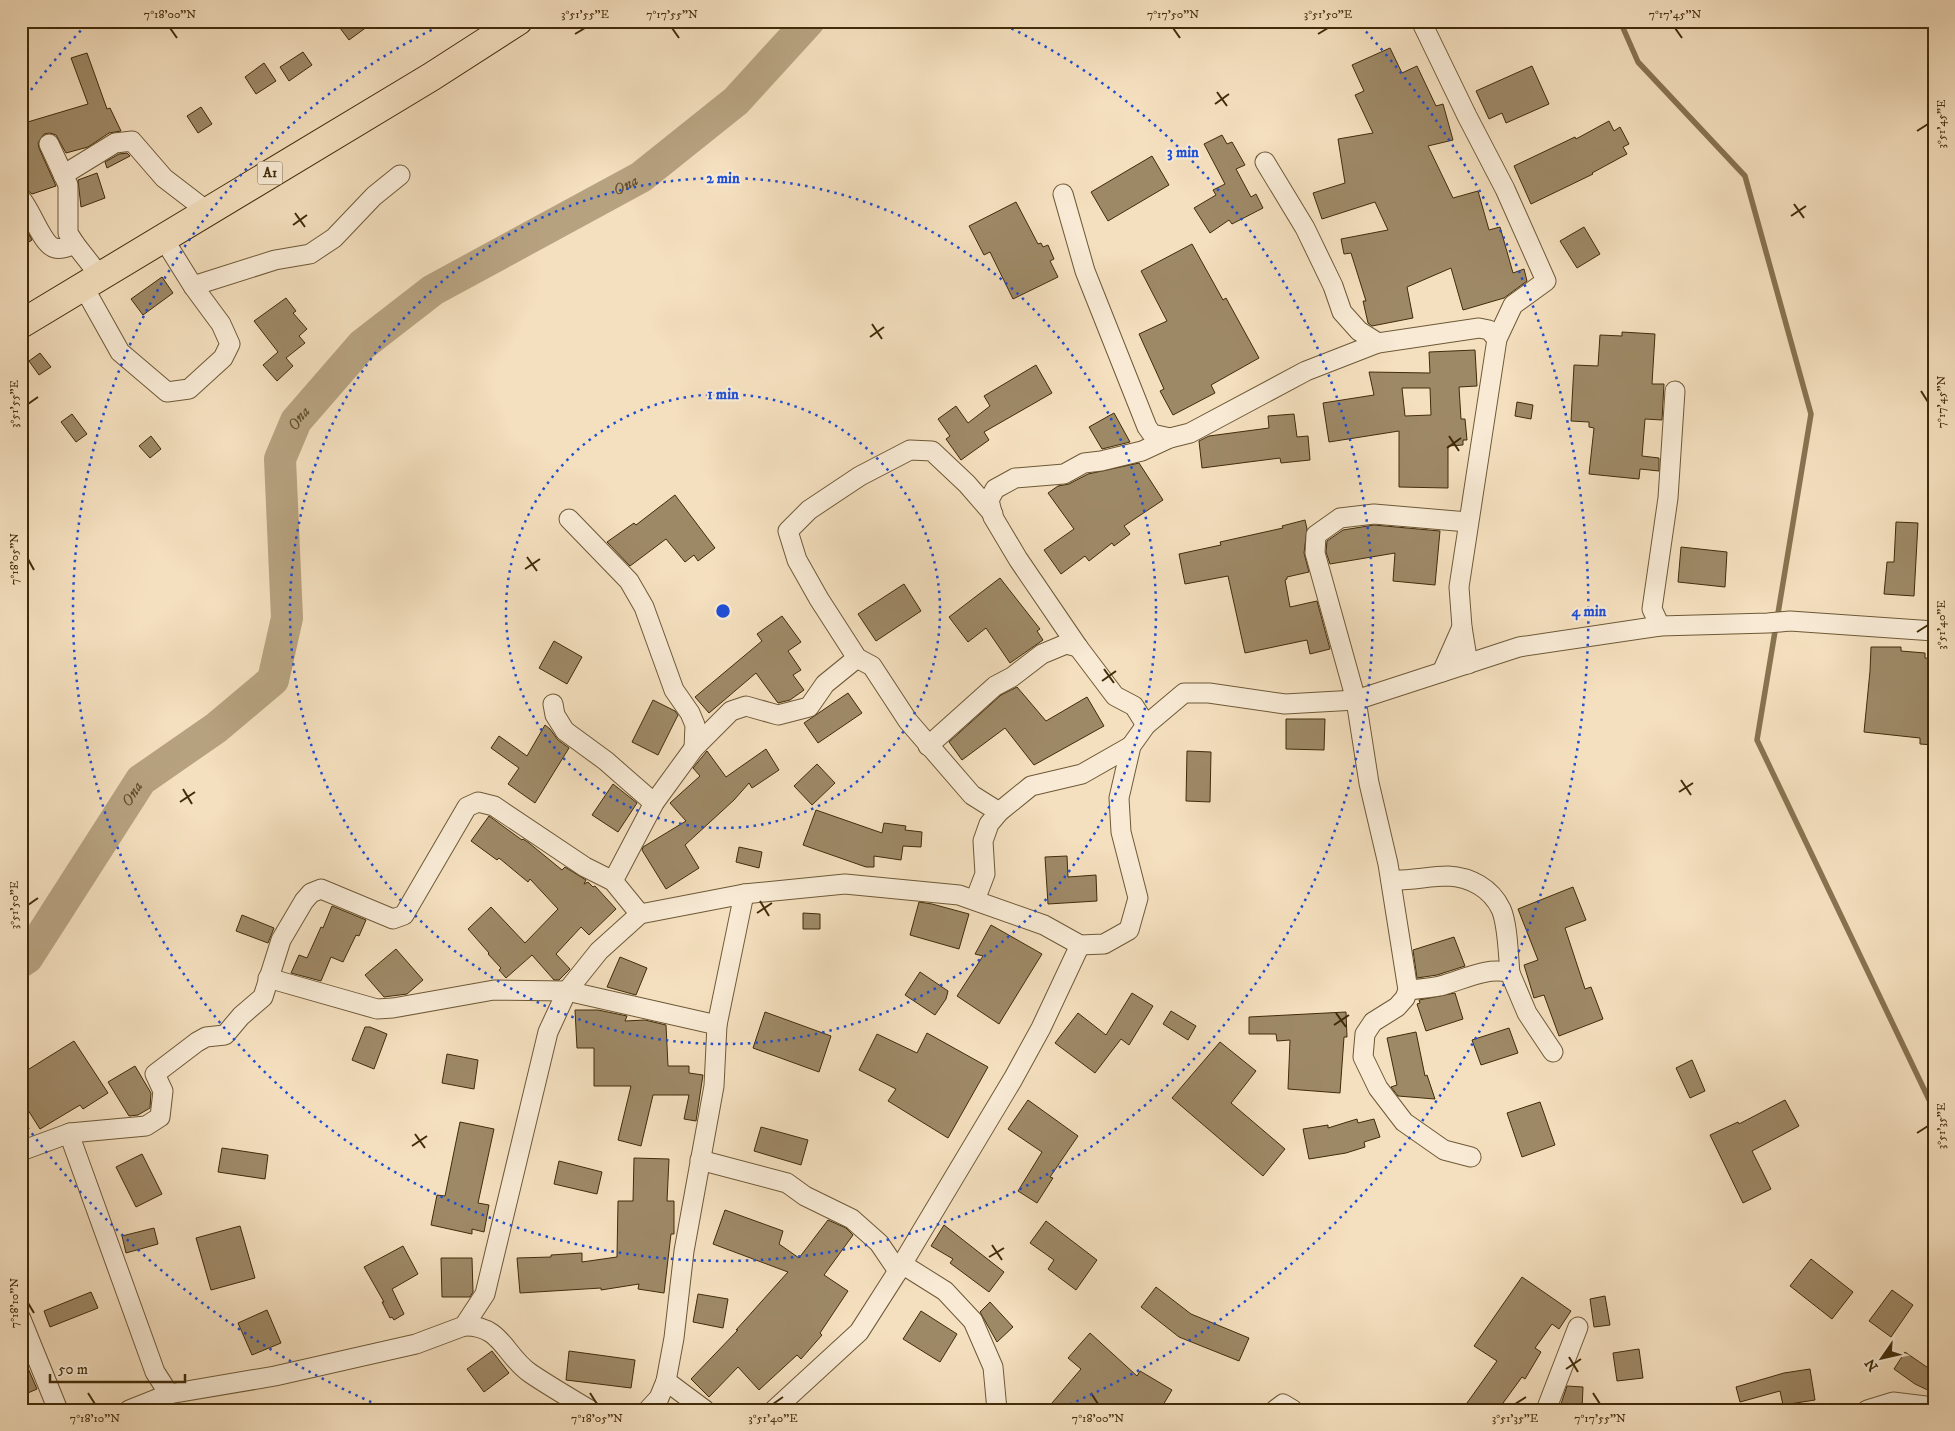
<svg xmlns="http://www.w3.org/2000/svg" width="1955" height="1431" font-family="'IM FELL DW Pica',serif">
	<rect width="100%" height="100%" fill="#f4dfbe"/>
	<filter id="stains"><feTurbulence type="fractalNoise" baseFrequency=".004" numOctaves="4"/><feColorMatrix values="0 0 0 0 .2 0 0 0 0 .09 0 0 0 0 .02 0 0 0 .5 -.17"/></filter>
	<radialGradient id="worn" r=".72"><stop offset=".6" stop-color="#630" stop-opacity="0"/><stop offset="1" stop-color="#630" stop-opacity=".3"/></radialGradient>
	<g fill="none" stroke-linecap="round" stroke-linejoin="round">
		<polyline stroke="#887350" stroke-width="5.5" points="1620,21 1638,62 1745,176 1811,414 1757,740 1934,1110"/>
		<path stroke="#b7a280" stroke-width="32" id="s1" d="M21 962 27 958 141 780 216 728 273 680 287 618 280 459 296 421 362 345 433 290 641 177 736 101 809 21"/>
	</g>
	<g fill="#9e8967" stroke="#412c09" fill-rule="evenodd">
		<polygon points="350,21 375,21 349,40 340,28"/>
		<polygon points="1390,48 1402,73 1417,66 1436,106 1443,104 1453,140 1428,146 1453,198 1478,191 1489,230 1500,227 1513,273 1524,269 1527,281 1504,298 1463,310 1451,268 1407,287 1413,318 1372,326 1368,323 1363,301 1366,301 1351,253 1344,254 1341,239 1388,230 1375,202 1322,219 1313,193 1345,183 1338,139 1373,133 1355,95 1364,91 1352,65"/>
		<polygon points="303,52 312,65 289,81 280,67"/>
		<polygon points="87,53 107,109 110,108 121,131 109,133 88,147 66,153 56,135 50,133 44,134 38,143 39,148 56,186 32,194 26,189 21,188 21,124 88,104 71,58"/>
		<polygon points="264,63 276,81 256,94 245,77"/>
		<polygon points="1532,66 1549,104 1506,123 1502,113 1489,119 1476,91"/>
		<polygon points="201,107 212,124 198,133 187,116"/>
		<polygon points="1609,121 1614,131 1620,127 1629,144 1623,147 1627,154 1592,173 1593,174 1531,204 1514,166 1575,137 1576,139"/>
		<polygon points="1222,135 1227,144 1232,142 1245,165 1236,169 1251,197 1256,194 1263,208 1232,224 1229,220 1210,233 1194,208 1216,195 1213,190 1225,184 1204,144"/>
		<polygon points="127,153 130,156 107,168 105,162 119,154"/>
		<polygon points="1152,156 1169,185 1108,221 1091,192"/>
		<polygon points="97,173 105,198 81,207 78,180"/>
		<polygon points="1016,202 1038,244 1041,243 1043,247 1048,245 1054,259 1050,261 1058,277 1013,299 990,252 984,255 969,226"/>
		<polygon points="21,220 32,240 21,247"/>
		<polygon points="1584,227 1600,254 1577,268 1560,241"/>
		<polygon points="1192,244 1223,300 1226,298 1259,358 1211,385 1215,393 1173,415 1160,391 1164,389 1139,334 1167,321 1141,271"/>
		<polygon points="162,277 173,293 143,315 131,299"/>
		<polygon points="286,298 296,311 293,313 307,329 299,336 305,343 286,358 293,366 277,381 263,365 278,352 254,321"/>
		<polygon points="1622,332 1655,334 1652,384 1664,384 1662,420 1645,419 1642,456 1659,458 1659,471 1640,469 1639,479 1589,474 1594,428 1589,427 1589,422 1571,421 1574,365 1598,366 1600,335 1622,336"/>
		<path d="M1475 350 1477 386 1459 387 1461 419H1465L1467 440H1463V445L1448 446V488L1399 487V431L1329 442 1323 403 1374 395 1369 372 1430 373 1429 352ZM1402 388H1430L1431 415 1405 416Z"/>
		<polygon points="40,353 51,367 39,375 29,361"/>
		<polygon points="1036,365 1052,393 984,432 989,440 961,460 946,439 950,436 938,419 956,406 968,423 990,406 984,396"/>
		<polygon points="1517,402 1533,405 1531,419 1515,416"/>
		<polygon points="1114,413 1130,442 1102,449 1089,427"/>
		<polygon points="72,414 87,434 76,442 61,422"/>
		<polygon points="1294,414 1297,437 1308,436 1310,460 1281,463 1280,458 1202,468 1199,441 1209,436 1269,428 1268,416"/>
		<polygon points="151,436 161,449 150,458 139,446"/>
		<polygon points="1139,463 1163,500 1124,526 1130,534 1114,546 1112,543 1089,561 1085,556 1061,574 1044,550 1074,529 1048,493 1058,486 1069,484 1088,474"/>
		<polygon points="675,495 715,548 698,561 694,555 685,562 666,539 630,566 607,542 634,523 636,525"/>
		<polygon points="1305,520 1307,529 1304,553 1309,572 1287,577 1287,579 1285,580 1290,607 1317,601 1330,649 1310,654 1307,640 1245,653 1228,576 1185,584 1179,554 1221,545 1220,542 1283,528 1282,526"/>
		<polygon points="1896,522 1918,523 1914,596 1884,594 1887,562 1894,562"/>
		<polygon points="1374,525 1440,531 1435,585 1393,581 1395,553 1330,564 1326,552 1327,541 1343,530"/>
		<polygon points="1681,547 1727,552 1725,587 1678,582"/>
		<polygon points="1000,578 1040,629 1037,631 1043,640 1010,663 986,628 968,642 949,617"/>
		<polygon points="904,584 921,611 876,641 858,614"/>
		<polygon points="782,616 801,642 788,651 801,670 793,675 804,690 790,700 778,703 756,673 709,713 695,697 762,641 757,634"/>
		<polygon points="554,641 582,657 567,684 539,668"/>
		<polygon points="1871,647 1901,647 1901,651 1925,653 1925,658 1934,659 1934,745 1920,744 1920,738 1864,732 1870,671"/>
		<polygon points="1017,687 1046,721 1087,697 1104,726 1034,765 1005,728 962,760 949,742 1001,695"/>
		<polygon points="848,693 862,713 818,743 804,723"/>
		<polygon points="653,700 675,711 678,715 658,755 632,742"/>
		<polygon points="1286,719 1325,719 1324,750 1286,749"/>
		<polygon points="545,725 550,729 558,740 569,748 535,803 508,784 519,768 491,748 499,736 527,756"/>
		<polygon points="766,749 779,770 752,788 749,783 734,800 685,845 699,868 666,889 642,850 643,847 686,821 670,803 700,776 693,768 707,751 726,777"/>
		<polygon points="1187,751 1211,752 1210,802 1186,801"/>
		<polygon points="817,764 835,783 812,805 794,786"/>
		<polygon points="613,784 637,803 618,832 592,815"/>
		<polygon points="816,810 882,833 884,823 906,826 905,830 922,832 921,847 903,846 901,860 874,856 874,867 866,867 803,845"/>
		<polygon points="489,816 522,840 523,839 529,843 562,870 565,867 586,880 584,884 588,882 593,887 595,886 616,909 589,935 581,927 556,954 570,969 559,980 554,980 532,955 506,978 499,970 501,968 488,954 489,953 468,929 491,907 525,943 558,909 530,879 528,882 499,858 497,860 471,841"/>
		<polygon points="739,847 762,852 759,868 736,862"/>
		<polygon points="1067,856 1068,877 1096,875 1097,901 1048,904 1045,857"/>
		<polygon points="1573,887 1586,920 1565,928 1585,989 1591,987 1603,1019 1559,1036 1544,995 1534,998 1524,965 1538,960 1518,909"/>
		<polygon points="919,902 932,904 969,914 959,949 910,935"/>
		<polygon points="332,906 366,920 359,936 356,935 343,962 331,957 321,981 291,973 299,955 307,958 321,927 323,928"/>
		<polygon points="803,913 820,914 820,929 803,929"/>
		<polygon points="242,915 274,928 268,943 236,931"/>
		<polygon points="991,925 1042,954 999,1024 957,996 983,956 975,954"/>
		<polygon points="1454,937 1465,966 1437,975 1417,978 1413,950"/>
		<polygon points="396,949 423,980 407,994 384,997 365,975"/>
		<polygon points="620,957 647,968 636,995 607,987"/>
		<polygon points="920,972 948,991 946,999 935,1015 905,995"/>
		<polygon points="1132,993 1153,1006 1129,1045 1121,1039 1095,1073 1055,1043 1078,1013 1106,1035"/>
		<polygon points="1455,993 1463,1019 1426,1031 1417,1004 1420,1003 1419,1000"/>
		<polygon points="575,1010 598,1010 627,1016 625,1021 645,1020 666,1025 668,1066 689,1066 689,1073 703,1075 696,1121 684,1119 689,1095 653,1095 641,1146 618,1140 631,1086 594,1086 594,1048 577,1048"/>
		<polygon points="1171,1011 1196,1026 1188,1040 1163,1024"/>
		<polygon points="765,1012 831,1036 819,1072 753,1048"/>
		<polygon points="1346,1012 1347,1037 1344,1037 1340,1093 1288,1089 1290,1040 1277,1041 1276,1034 1249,1034 1249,1017"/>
		<polygon points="365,1027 370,1027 387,1034 374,1069 352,1060"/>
		<polygon points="1509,1028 1518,1053 1481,1065 1472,1040"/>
		<polygon points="1416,1032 1425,1076 1427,1075 1435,1099 1398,1096 1391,1087 1397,1085 1387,1038"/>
		<polygon points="927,1033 988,1067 948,1138 888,1101 896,1089 859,1070 877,1034 917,1053"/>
		<polygon points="74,1041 108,1093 83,1109 80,1105 40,1129 21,1099 21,1074"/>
		<polygon points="1220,1042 1256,1071 1231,1103 1285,1149 1263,1176 1172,1098"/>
		<polygon points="447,1054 478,1060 474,1089 442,1083"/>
		<polygon points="1692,1060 1705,1091 1690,1098 1676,1068"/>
		<polygon points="135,1066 151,1093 150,1108 138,1115 129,1116 108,1082"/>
		<polygon points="1028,1100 1078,1136 1050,1177 1053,1178 1037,1203 1018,1191 1042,1152 1008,1129"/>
		<polygon points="1785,1100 1799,1126 1752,1151 1771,1189 1743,1203 1710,1135 1738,1122 1739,1124"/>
		<polygon points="1540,1102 1555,1145 1522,1157 1507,1113"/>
		<polygon points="1357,1119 1358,1123 1374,1119 1380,1137 1364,1142 1365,1147 1346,1153 1309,1159 1303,1129 1328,1125 1328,1128"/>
		<polygon points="460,1122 494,1129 478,1203 489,1205 484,1232 472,1229 472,1234 431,1225 437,1195 445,1196"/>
		<polygon points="761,1127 808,1140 801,1165 754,1151"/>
		<polygon points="222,1148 268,1155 265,1179 218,1172"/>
		<polygon points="142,1154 162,1194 136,1207 116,1167"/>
		<polygon points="634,1158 669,1159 667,1201 674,1201 674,1234 671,1234 664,1293 638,1289 639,1284 601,1290 601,1288 520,1293 517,1258 551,1257 551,1255 582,1253 582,1262 617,1257 618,1201 633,1201"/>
		<polygon points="559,1161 602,1172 597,1194 554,1184"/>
		<polygon points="725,1210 783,1231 779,1244 799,1258 828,1220 846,1228 853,1235 824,1275 848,1291 820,1333 822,1335 801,1359 797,1355 759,1390 738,1367 709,1397 691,1379 738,1330 736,1330 788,1272 713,1244"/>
		<polygon points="1046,1221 1097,1260 1076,1290 1048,1269 1054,1260 1030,1243"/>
		<polygon points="944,1225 1004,1272 989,1292 950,1263 953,1259 931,1246"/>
		<polygon points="240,1226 255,1278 211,1290 196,1238"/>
		<polygon points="154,1228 158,1244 126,1253 122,1236"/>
		<polygon points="403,1246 418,1274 392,1289 404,1314 394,1320 392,1317 390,1318 382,1302 384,1302 364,1267"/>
		<polygon points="441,1258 472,1258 473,1292 470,1297 442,1297"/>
		<polygon points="1811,1259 1853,1292 1832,1319 1790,1286"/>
		<polygon points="1522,1277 1571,1311 1559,1329 1552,1324 1535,1348 1541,1352 1525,1379 1522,1377 1498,1410 1462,1410 1497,1361 1474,1346"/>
		<polygon points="1156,1287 1191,1314 1249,1338 1239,1361 1179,1337 1141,1307"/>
		<polygon points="1892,1290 1913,1305 1891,1337 1869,1321"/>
		<polygon points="91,1292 98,1308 50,1327 44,1311"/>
		<polygon points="698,1294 728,1299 723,1328 693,1322"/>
		<polygon points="1605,1296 1610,1325 1594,1327 1590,1299"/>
		<polygon points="990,1302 1013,1327 997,1342 980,1312"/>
		<polygon points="267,1310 281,1343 252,1355 238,1323"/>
		<polygon points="921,1311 957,1334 940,1362 903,1339"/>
		<polygon points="1090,1333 1137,1376 1140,1371 1172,1390 1160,1410 1046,1410 1081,1369 1068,1358"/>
		<polygon points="1639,1349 1643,1378 1617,1381 1613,1353"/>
		<polygon points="492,1351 509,1373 484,1392 467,1369"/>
		<polygon points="569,1351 635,1360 631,1388 566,1380"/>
		<polygon points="21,1352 37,1389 21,1396"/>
		<polygon points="1905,1352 1934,1372 1934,1393 1915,1384 1894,1369"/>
		<polygon points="1810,1369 1815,1400 1783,1405 1780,1391 1740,1402 1736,1387 1784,1373"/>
		<polygon points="1567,1386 1583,1387 1582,1410 1559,1410"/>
	</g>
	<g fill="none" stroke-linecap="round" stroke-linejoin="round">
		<g stroke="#6e5936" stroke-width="21">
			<g id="minor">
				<polyline points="1421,21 1467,116 1505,189 1546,281 1513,305 1497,339 1459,587 1462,627 1468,664"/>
				<polyline points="49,144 68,185 68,233 75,244 100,276"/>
				<polyline points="1265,162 1305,228 1333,286 1342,312 1359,331 1378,343"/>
				<polyline points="63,175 115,143 132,141 164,178 207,211"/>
				<polyline points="1063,194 1085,271 1147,427 1152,434 1170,438"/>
				<path d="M21 199C31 209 42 245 55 248 61 250 69 246 75 244"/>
				<polyline points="83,286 120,352 167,392 189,389 223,358 230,344 221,324 193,286 163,238"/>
				<polyline points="193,286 275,260 310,254 334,238 374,196 400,175"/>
				<polyline points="993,514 967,484 932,451 910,450 860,476 809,510 788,531 797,560 819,599 857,658 872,666 908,721 972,795 999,812"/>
				<polyline points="569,519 629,581 644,607 674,690 690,713 695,725 694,748"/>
				<polyline points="1468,522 1374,514 1340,518 1316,535 1315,553 1356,700 1369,783 1388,864 1408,990 1405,998 1397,1007 1373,1022 1365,1034 1363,1057 1378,1088 1404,1122 1444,1150 1471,1157"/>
				<polyline points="1660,626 1652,609 1668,498 1675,391"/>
				<polyline points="1442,672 1462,627"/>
				<polyline points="553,704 555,715 565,731 606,761 654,803"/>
				<polyline points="1146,725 1134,706 1115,696 1078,647 1018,559 993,517 989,500 995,489 1015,478 1064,474 1084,463 1101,461 1142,451 1170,438 1190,433 1306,371 1378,343 1479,328 1489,330 1497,339"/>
				<polyline points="928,746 995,686 1012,677 1042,654 1066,644 1078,647"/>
				<path d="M1391 880C1410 881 1429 876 1448 876 1470 877 1491 888 1501 909 1508 925 1508 954 1510 973"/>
				<polyline points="613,881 654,803 694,748 731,711 746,706 778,715 809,707 825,684 857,658"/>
				<polyline points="975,900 985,874 983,841 989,824 999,812 1031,786 1082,774 1131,746"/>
				<polyline points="268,978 377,1009 393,1008 494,990 567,991 717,1025"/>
				<path d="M1408 990C1419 989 1430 988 1440 986 1463 980 1487 966 1510 973L1527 1013 1553 1052"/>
				<polyline points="70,1133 72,1142 155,1372 169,1394"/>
				<polyline points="21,1151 70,1133 146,1126 160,1117 163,1091 155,1074 197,1042 206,1037 225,1035 241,1016 263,997 281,940 304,901 311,893 321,889 393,919 404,915 467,807 478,802 494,806 585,867 613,881 640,914"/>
				<polyline points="700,1160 787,1183 805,1196 852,1219 879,1243 898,1271"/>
				<polyline points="902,1264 945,1291 973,1321 993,1367 997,1410"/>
				<polyline points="21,1319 58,1410"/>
				<path d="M464 1326C502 1325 504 1355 530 1373 549 1386 570 1398 590 1410"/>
				<polyline points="666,1381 705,1410"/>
				<polyline points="129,1410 169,1394 275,1376 416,1344 464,1326 485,1294 548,1032 567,991 599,951 640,914 744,894 845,884 959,895 1044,925 1080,945 1104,944 1129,930 1138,898 1121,832 1119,798 1131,746 1146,725 1184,693 1209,693 1285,704 1356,700 1519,647 1660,626 1768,623 1790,621 1934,631"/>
				<polyline points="648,1410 659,1398 666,1381 674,1338 684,1251 714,1086 717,1025 744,894"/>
				<polyline points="774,1410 859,1332 898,1271 1013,1079 1041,1028 1080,945"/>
				<polyline points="1275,1410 1283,1404 1293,1410"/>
				<polyline points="1546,1410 1578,1327"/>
				<polyline points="1867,1410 1893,1402 1934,1407"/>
			</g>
		</g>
		<g stroke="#412c09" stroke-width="30">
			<polyline id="trunk" points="21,324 431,77 518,21"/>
		</g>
		<use href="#minor" stroke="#f8ead5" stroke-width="19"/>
		<use href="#trunk" stroke="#f4dfbe" stroke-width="28"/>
	</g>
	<path fill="none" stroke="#412c09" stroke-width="2" d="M170 28 177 38M672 28 679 38M1173 28 1180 38M1675 28 1682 38M575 34 585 28M1318 34 1328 28M1217 92 1227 106M1215 104 1229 94M1917 131 1928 124M1794 204 1804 218M295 213 305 227M1791 216 1806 206M293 225 307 215M872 324 882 339M870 337 884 327M1921 391 1928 402M28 404 38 397M1449 436 1459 451M1447 448 1461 438M527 557 537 571M28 559 34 570M525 569 540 559M1917 632 1928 625M1104 669 1114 683M1102 681 1116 671M1681 780 1691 795M183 789 192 804M1679 792 1693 783M180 802 195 792M760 901 769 916M28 905 38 898M757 913 772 903M1336 1013 1346 1027M1334 1025 1349 1015M1917 1133 1928 1126M415 1134 425 1148M412 1146 427 1136M992 1245 1002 1260M989 1257 1004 1248M28 1303 34 1313M1569 1357 1578 1372M1566 1369 1581 1359M88 1393 95 1404M590 1393 597 1404M1091 1393 1098 1404M1593 1393 1600 1404M773 1404 783 1397M1515 1404 1526 1397"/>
	<g fill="none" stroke="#1d4ed8" stroke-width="2.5" stroke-dasharray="2.5 5">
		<circle cx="723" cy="611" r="217"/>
		<circle cx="723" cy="611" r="433"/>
		<path d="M998 22A650 650 0 1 1 448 22"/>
		<path d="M385 1408A866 866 0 0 1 22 1120M22 102A866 866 0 0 1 85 26M1361 26A866 866 0 0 1 1061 1408"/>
	</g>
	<g text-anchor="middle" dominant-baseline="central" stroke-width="4.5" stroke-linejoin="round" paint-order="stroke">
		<rect fill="#f8ead5" stroke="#786546" stroke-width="1" x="257.5" y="161.5" width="25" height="23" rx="4"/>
		<g font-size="14" font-weight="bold" fill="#412c09">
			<text x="270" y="173">A1</text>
		</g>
		<g font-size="16" font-style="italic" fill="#644f2d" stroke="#f8ead5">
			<text stroke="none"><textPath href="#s1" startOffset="1058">Ona</textPath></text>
			<text stroke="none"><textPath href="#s1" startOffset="652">Ona</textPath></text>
			<text stroke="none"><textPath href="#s1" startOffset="202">Ona</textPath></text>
		</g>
	</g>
	<circle cx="723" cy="611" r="8" fill="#1d4ed8" stroke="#f8ead5" stroke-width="2.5"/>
	<g font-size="15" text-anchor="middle" font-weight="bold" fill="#1d4ed8" stroke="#f8ead5" stroke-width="4.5" stroke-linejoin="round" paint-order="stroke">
		<text x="1183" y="157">3 min</text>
		<text x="723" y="183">2 min</text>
		<text x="723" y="399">1 min</text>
		<text x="1589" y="616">4 min</text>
	</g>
	<rect width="1955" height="1431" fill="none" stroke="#f4dfbe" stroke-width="55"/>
	<g transform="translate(1882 1358) rotate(236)" stroke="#f8ead5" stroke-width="4" paint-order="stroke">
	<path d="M0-4L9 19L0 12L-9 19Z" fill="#412c09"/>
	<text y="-8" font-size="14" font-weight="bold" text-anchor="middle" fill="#412c09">N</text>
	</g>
	<path d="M50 1374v8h135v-8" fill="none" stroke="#412c09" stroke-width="2.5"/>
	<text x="58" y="1374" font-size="15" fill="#412c09" stroke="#f8ead5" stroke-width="4" paint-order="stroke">50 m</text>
	<rect x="28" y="28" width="1900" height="1376" fill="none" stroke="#412c09" stroke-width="2"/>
	<g font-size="12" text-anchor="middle" fill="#412c09">
		<text x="170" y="18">7°18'00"N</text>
		<text x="585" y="18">3°51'55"E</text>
		<text x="672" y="18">7°17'55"N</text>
		<text x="1173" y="18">7°17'50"N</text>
		<text x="1328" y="18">3°51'50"E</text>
		<text x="1675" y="18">7°17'45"N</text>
		<text transform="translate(1941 124) rotate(-90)" y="4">3°51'45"E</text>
		<text transform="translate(1941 402) rotate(-90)" y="4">7°17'45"N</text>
		<text transform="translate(14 404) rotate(-90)" y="4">3°51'55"E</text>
		<text transform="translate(14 559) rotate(-90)" y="4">7°18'05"N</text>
		<text transform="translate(1941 625) rotate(-90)" y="4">3°51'40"E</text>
		<text transform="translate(14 905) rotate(-90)" y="4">3°51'50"E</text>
		<text transform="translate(1941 1126) rotate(-90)" y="4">3°51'35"E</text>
		<text transform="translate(14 1303) rotate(-90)" y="4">7°18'10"N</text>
		<text x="95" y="1422">7°18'10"N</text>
		<text x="597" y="1422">7°18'05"N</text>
		<text x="773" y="1422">3°51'40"E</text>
		<text x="1098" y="1422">7°18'00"N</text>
		<text x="1515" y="1422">3°51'35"E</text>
		<text x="1600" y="1422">7°17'55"N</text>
	</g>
	<rect width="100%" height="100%" filter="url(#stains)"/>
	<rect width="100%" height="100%" fill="url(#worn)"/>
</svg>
